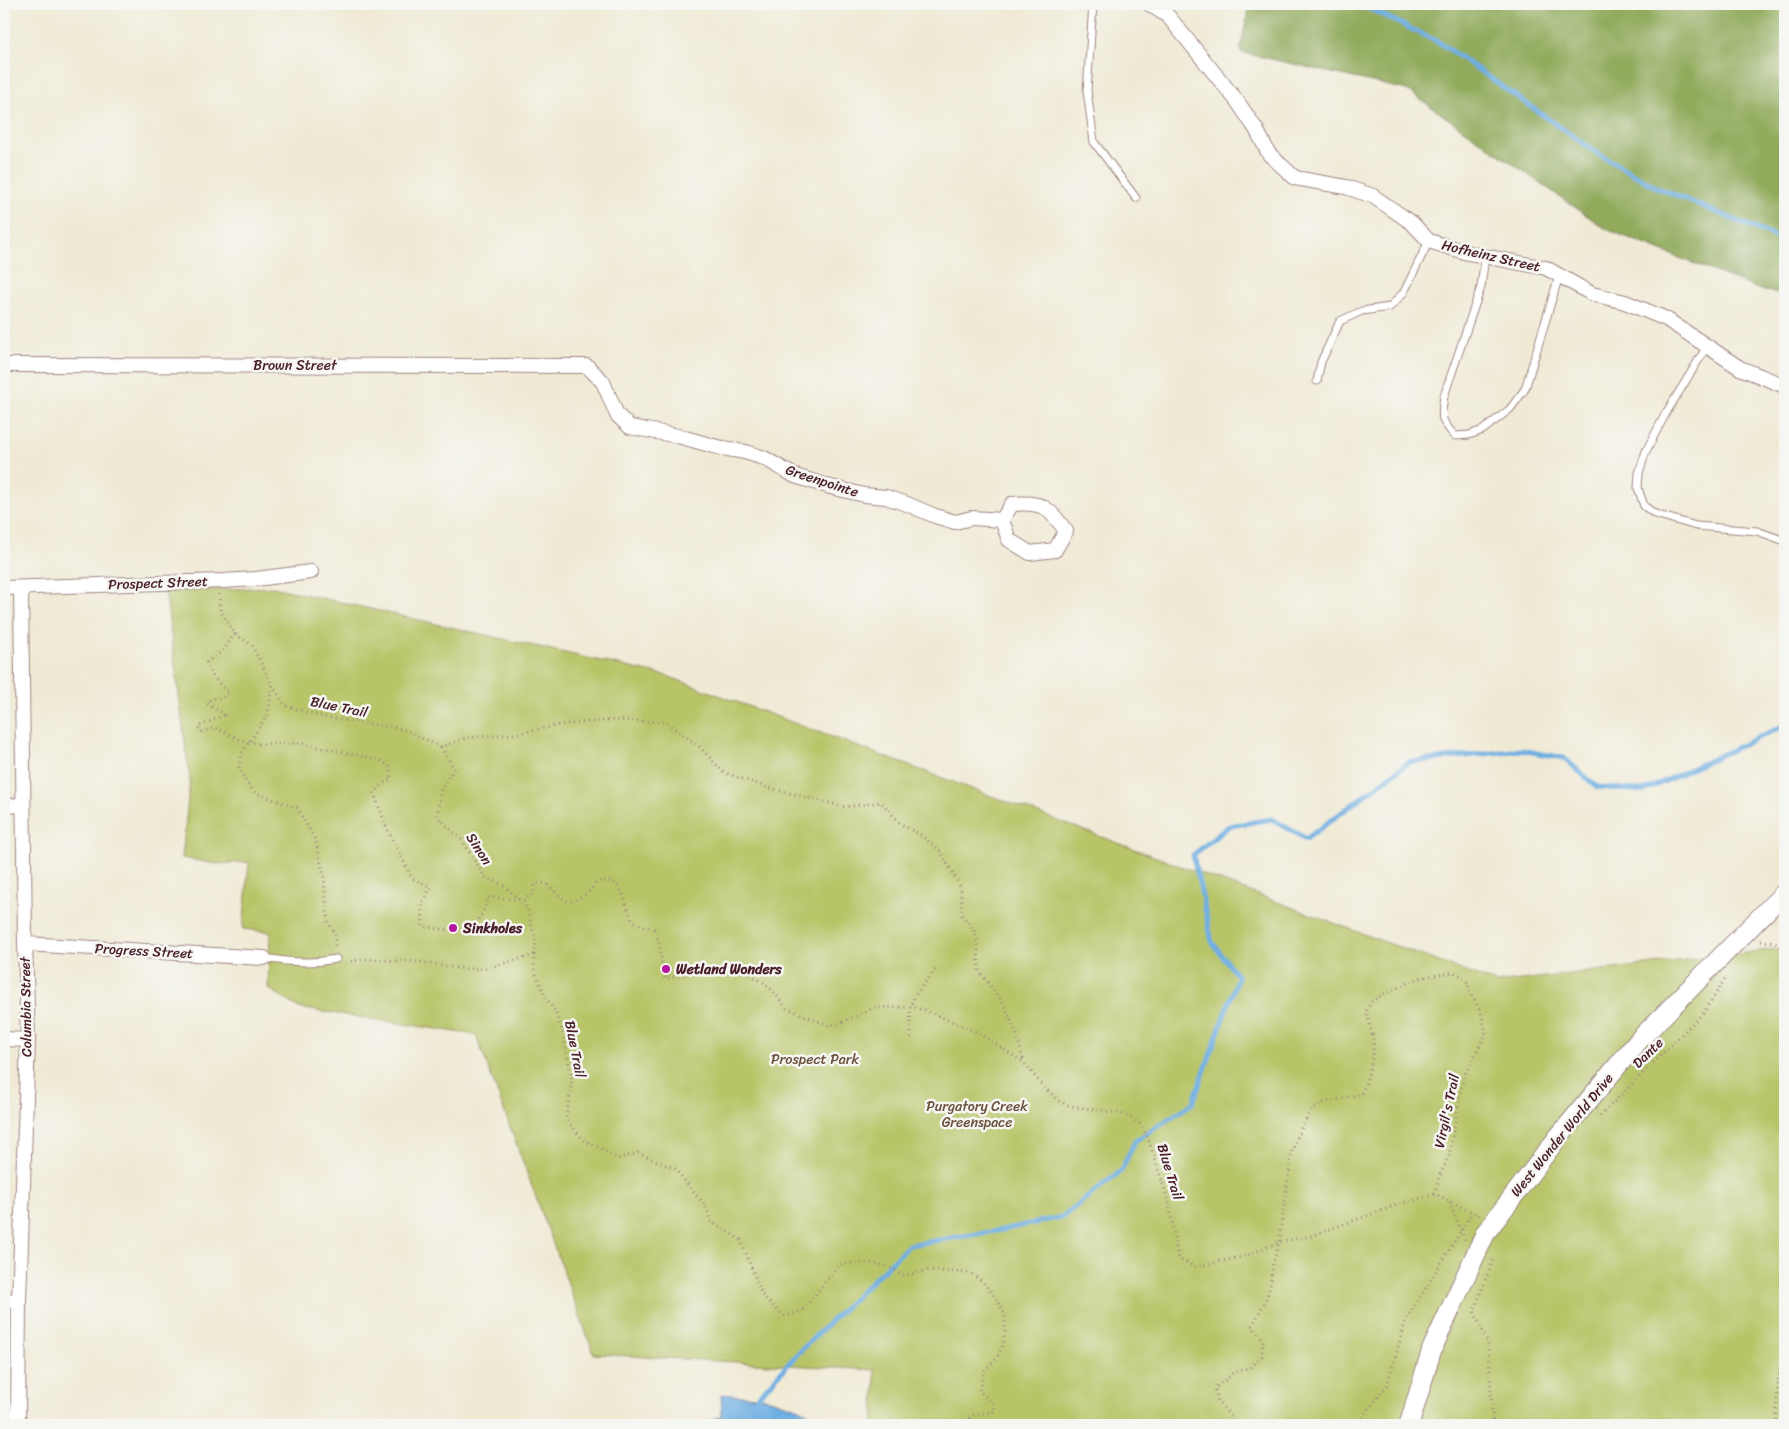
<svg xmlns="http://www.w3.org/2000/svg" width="1789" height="1429" font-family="Sriracha,sans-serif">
	<rect width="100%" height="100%" fill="#f6f6f2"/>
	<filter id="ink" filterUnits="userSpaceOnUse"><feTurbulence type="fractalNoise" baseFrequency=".02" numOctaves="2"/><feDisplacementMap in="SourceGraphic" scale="10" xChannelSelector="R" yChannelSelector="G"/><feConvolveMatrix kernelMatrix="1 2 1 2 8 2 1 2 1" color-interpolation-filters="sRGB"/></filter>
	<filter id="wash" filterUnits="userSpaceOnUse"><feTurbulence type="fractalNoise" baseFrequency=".0096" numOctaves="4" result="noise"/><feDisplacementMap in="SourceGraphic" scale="20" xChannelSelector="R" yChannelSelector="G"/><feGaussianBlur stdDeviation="1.12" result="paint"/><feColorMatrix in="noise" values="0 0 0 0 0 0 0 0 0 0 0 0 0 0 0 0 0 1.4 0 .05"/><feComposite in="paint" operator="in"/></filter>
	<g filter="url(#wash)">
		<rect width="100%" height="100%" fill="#f0ead5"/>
		<polygon fill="#b7c568" stroke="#80724a" points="273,587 667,676 1496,983 1785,948 1785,1425 874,1425 875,1370 594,1354 476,1035 299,1008 268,988 270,932 243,929 249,862 216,864 182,858 190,780 165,589 190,591"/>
		<polygon fill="#91aa5c" stroke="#6e6444" points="1249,4 1785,4 1785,293 1763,291 1606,229 1407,90 1240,52"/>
		<polygon fill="#6fafe2" stroke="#5c6786" points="721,1394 767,1398 800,1409 828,1425 707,1425 711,1420 722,1416"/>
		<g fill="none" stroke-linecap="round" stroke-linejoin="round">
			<g stroke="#6fafe2" stroke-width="5">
				<polyline points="1360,4 1440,43 1597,153 1656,187 1785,241"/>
				<polyline points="754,1401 800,1351 909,1245 1002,1230 1062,1217 1121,1171 1135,1141 1193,1103 1238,977 1212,942 1193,855 1229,826 1272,819 1306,839 1409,762 1521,750 1564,758 1597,787 1644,791 1785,725"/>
			</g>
		</g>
	</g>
	<g filter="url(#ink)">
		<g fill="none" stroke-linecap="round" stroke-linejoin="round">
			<g stroke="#9d8480" stroke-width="9">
				<g id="service">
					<polyline points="1093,4 1087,91 1094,142 1136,198"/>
					<path d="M1485 256 1481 287 1444 396C1441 418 1440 420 1455 436L1469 435 1483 430 1510 409 1525 389 1559 276"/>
					<polyline points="1706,348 1666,413 1646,451 1639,473 1638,488 1644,506 1655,514 1696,526 1757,531 1785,541"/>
					<polyline points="1317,381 1321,362 1340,321 1362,311 1390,307 1404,292 1429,241"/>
					<path d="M264 958C289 962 311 964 336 959"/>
				</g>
			</g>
			<g stroke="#9d8480" stroke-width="16">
				<g id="minor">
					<polyline points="1149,4 1168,16 1237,101 1256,129 1269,154 1295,178 1346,187 1373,196 1412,223 1429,241 1468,253 1546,268 1592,294 1625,302 1666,319 1740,368 1785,386"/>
					<path d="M4 365 587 366 603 382 617 415 630 427 678 436 717 447 745 452 764 458 795 476 831 487 864 495 886 497 907 504 935 516 955 522 972 518 1002 520 1009 540 1030 553 1055 550 1066 531C1048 507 1043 501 1012 504L1002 520"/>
					<polyline points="4,588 223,581 256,579 311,572"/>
					<polyline points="4,806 23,805"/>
					<polyline points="25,944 264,958"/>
					<polyline points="4,1039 28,1040"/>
					<polyline points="4,1300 19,1301"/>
					<polyline points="18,1425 19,1301 28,1040 25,944 21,588"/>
				</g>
			</g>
			<g stroke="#9d8480" stroke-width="3" stroke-dasharray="1 4" stroke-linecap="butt">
				<polyline points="219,594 220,610 235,634 252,645 272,685 286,706 323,717 403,729 441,747 465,738 515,734 565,724 620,720 665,722 699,746 723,772 766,787 845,807 881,802 901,824 922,836 940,851 955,877 961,888 962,915 974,930 978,945 979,971 1004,1004 1017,1035 1024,1063"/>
				<path d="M235 634 222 651 207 662C208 675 221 685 229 693L222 698 211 699 207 703C212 709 219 709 224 715L198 727 201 732 215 728 239 739 260 744 300 743 380 760 390 767 391 779 384 783 374 793 389 833 412 878 431 887 422 904 423 927C433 927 442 930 451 930 472 931 485 916 488 897L524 900 534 893 535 884 545 883C554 889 559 898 569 902 575 900 581 898 587 893 592 889 595 882 601 881 627 877 624 909 633 920 638 925 648 927 654 929 662 945 660 962 665 979L714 968 730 967 742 970 763 982 774 992 786 1008 828 1025 838 1024 874 1008 910 1007 925 1010 979 1033 1024 1063 1044 1087 1059 1101 1070 1106 1119 1113 1132 1118 1140 1124 1148 1138 1169 1202 1176 1249 1179 1259 1196 1267 1245 1256 1279 1242 1311 1236 1397 1205 1435 1194 1480 1216"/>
				<polyline points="272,685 268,714 242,753 239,767 247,784 256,793 297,808 316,841 324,877 328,921 335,934 335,948"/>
				<polyline points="441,747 454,768 441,790 437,816 461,839 485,877 503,885 520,900 527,909 536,942 534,955"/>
				<polyline points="1761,941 1774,942 1785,951"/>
				<path d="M346 962 365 959 421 962 464 969 487 968 534 955V969L544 994 555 1011 563 1033 572 1081 566 1119 583 1140 602 1149 617 1159 638 1153 675 1169 707 1208 710 1221 741 1240 762 1295 776 1309 785 1316 802 1311 840 1264C860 1262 887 1261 902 1276L929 1270 970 1273 983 1282 995 1297 1005 1315V1332L1002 1348 996 1359 984 1371 979 1391 993 1403 995 1411 974 1415 965 1421 972 1425"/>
				<polyline points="911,1038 910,1007 916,994 935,970"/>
				<polyline points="1600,1116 1704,1012 1725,979"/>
				<polyline points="1449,1202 1465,1240"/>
				<path d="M1234 1425 1231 1416 1218 1402 1215 1388 1233 1373 1251 1367 1262 1356 1263 1339 1252 1326 1265 1302 1270 1286 1273 1264 1279 1242 1292 1151 1303 1124 1312 1110 1323 1103 1361 1094C1368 1080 1375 1055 1373 1039 1372 1029 1368 1020 1366 1011L1372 1001 1384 994 1419 978 1453 972 1462 976 1467 982 1472 996 1481 1012 1486 1034 1463 1078 1449 1156 1439 1177 1435 1193"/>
				<polyline points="1356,1425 1387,1385 1406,1320 1472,1213"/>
				<polyline points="1493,1425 1488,1344 1474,1311 1493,1260"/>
				<path d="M1777 1425C1775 1397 1780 1369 1785 1341"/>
			</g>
			<use href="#service" stroke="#fff" stroke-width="7"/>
			<use href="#minor" stroke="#fff" stroke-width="14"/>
			<g stroke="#9d8480" stroke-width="21" stroke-linecap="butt">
				<polyline id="secondary-bridge" points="1409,1425 1432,1349 1486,1232 1559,1136 1639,1040 1785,892"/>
			</g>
			<use href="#secondary-bridge" stroke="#fff" stroke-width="19"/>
		</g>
	</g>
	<g fill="#b5179e" stroke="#f6f6f2" stroke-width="2">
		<circle cx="453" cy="928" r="5"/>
		<circle cx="666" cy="969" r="5"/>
	</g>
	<g text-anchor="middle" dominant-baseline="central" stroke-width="5" stroke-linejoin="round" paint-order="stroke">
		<g font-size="14" fill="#4a1f2b" stroke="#f6f6f2">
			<text transform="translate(1491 256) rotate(13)">Hofheinz Street</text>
			<text x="295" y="365">Brown Street</text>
			<text transform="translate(822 481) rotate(18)">Greenpointe</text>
			<text transform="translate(158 583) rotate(-2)">Prospect Street</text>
			<text transform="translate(339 707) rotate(12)">Blue Trail</text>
			<text transform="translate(479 849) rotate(57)">Sinon</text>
			<text transform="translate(144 951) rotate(3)">Progress Street</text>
			<text transform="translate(26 1007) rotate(-91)">Columbia Street</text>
			<text transform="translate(575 1049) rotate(79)">Blue Trail</text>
			<text transform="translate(1648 1053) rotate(-45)">Dante</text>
			<text transform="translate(1447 1111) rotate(-78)">Virgil's Trail</text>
			<text transform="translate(1562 1135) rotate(-51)">West Wonder World Drive</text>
			<text transform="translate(1170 1172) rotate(73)">Blue Trail</text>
		</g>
		<g font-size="14" font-weight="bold" fill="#4a1f2b" stroke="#f6f6f2" text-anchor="start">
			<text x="463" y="928">Sinkholes</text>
			<text x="676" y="969">Wetland Wonders</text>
		</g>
		<g font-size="14" fill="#6b513d" stroke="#f6f6f2">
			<text x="815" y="1059">Prospect Park</text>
			<text x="977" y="1106">Purgatory Creek<tspan x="977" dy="16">Greenspace</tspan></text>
		</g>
	</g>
	<rect width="1789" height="1429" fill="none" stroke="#f6f6f2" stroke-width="20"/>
</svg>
